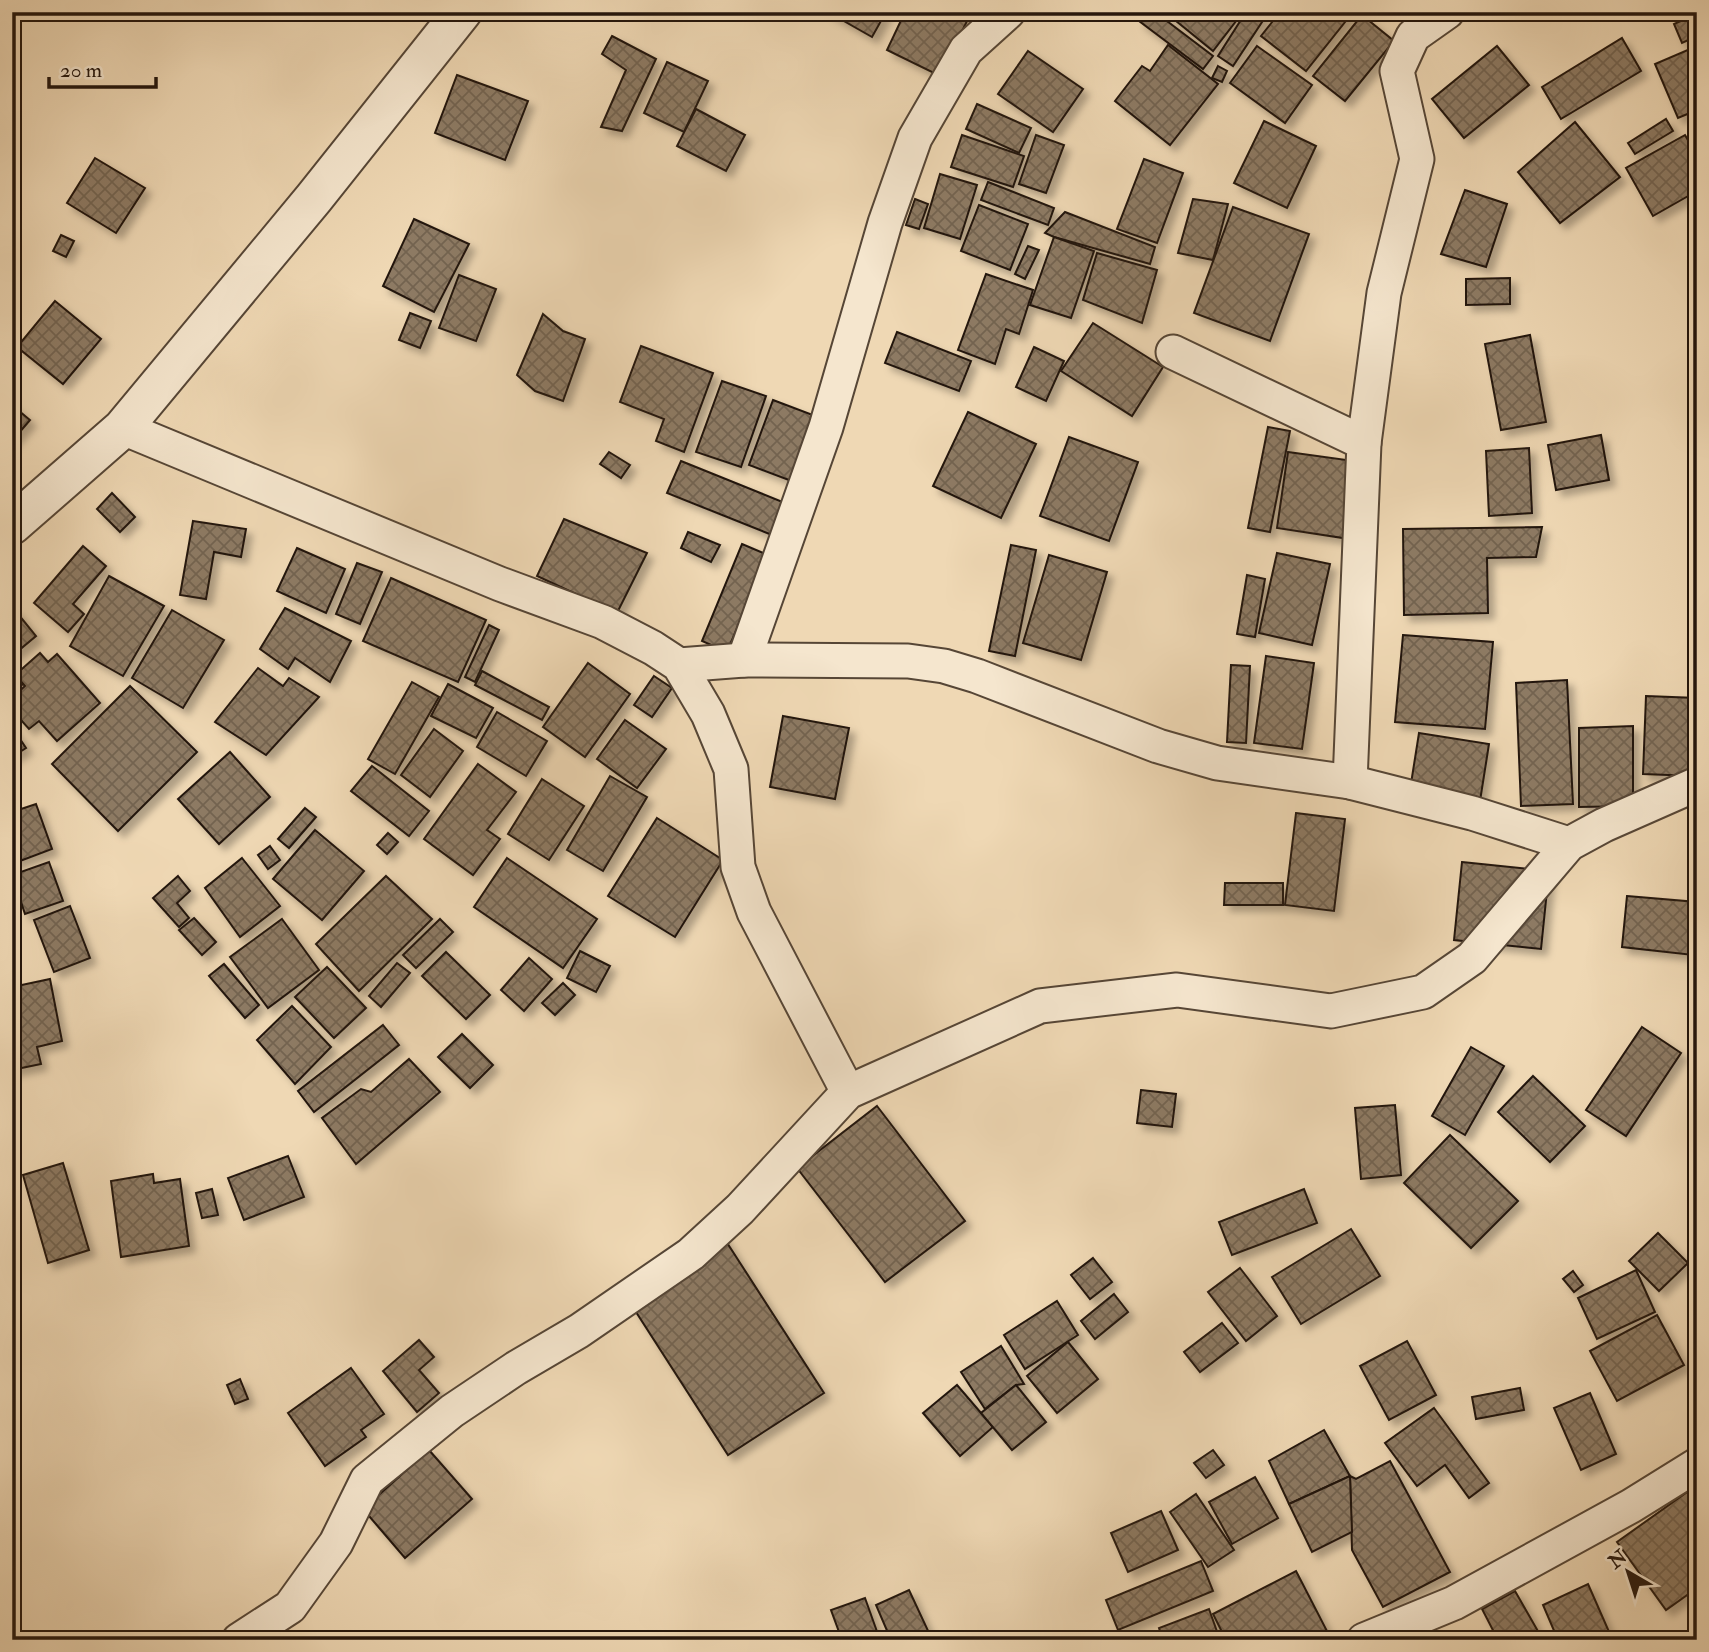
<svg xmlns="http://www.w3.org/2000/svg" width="1709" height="1652" font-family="'IM FELL Double Pica',serif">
	<defs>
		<pattern id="building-cross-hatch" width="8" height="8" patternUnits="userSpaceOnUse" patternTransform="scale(1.75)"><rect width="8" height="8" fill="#8d7a63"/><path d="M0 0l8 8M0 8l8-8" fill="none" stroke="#736350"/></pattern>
		<filter id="shadow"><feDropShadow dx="6" dy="6" stdDeviation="3.5" flood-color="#0004"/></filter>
	</defs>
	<rect width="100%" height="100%" fill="#efd8b4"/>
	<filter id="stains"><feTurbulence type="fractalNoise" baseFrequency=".00286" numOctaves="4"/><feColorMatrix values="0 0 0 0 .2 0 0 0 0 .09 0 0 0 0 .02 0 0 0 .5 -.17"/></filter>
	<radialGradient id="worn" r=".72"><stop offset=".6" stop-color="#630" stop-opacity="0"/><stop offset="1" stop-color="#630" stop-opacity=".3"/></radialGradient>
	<g fill="url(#building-cross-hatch)" stroke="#23150c" stroke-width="2" filter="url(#shadow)">
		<polygon points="828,12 886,12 872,37"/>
		<polygon points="905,12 971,13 940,76 887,50"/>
		<polygon points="1145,12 1155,12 1213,56 1203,69 1139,21"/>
		<polygon points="1165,12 1243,12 1213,51"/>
		<polygon points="1246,12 1260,12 1266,16 1233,66 1218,56"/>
		<polygon points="1280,12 1353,12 1306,71 1261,36"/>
		<polygon points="1362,15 1394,41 1345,101 1313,76"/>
		<polygon points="1694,15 1697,22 1697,36 1682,43 1674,24"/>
		<polygon points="612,36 656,59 622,131 601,127 626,70 602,54"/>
		<polygon points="1622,38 1641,71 1561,119 1542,87"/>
		<polygon points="1168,45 1218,84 1170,145 1115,101 1142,66 1150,71"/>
		<polygon points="1257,46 1312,85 1285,123 1230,83"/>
		<polygon points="1497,46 1529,85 1464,138 1432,99"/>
		<polygon points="1697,46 1697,110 1678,118 1655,64"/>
		<polygon points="1028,51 1083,89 1053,132 998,94"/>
		<polygon points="667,62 708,81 684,132 644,113"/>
		<polygon points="1218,66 1227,71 1222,82 1212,78"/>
		<polygon points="457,75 528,101 505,160 435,133"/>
		<polygon points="977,104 1031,128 1019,153 966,129"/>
		<polygon points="696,109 745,135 726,171 677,146"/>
		<polygon points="1666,119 1673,131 1635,154 1628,143"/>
		<polygon points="1264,121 1316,146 1287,208 1234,183"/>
		<polygon points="1575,122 1620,177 1560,223 1518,172"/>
		<polygon points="962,135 1024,156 1013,187 951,167"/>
		<polygon points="1036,135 1064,145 1046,193 1019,184"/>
		<polygon points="1685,135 1697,156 1697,191 1653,216 1626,168"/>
		<polygon points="95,158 145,188 116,233 67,203"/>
		<polygon points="1144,159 1183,173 1157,243 1117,229"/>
		<polygon points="940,174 977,185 960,239 924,228"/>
		<polygon points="988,182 1054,208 1048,225 981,200"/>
		<polygon points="1465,190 1507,204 1486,267 1441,254"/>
		<polygon points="915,199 928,204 919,229 906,225"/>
		<polygon points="1193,199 1228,204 1213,260 1178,253"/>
		<polygon points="979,205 1028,224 1010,270 961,251"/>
		<polygon points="1233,207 1309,234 1270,341 1194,313"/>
		<polygon points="1065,212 1155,247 1150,264 1054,237 1045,233"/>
		<polygon points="414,219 469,244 434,312 383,286"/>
		<polygon points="61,235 74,241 66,257 53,251"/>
		<polygon points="1054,237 1094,251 1071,318 1030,305"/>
		<polygon points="1028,246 1039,250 1025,279 1015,274"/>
		<polygon points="1097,253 1157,270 1142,323 1083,300"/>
		<polygon points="986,274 1033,290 1019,334 1006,329 995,364 958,350"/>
		<polygon points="459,275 496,289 476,341 439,328"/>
		<polygon points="1510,278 1510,304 1466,305 1466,279"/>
		<polygon points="55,301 101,339 63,384 17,347"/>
		<polygon points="410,313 431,321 420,348 399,340"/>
		<polygon points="543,314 563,331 585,339 563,401 535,391 517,375"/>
		<polygon points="1093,323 1163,367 1132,416 1061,371"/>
		<polygon points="897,332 971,361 959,391 885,363"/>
		<polygon points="1530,335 1546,422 1501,430 1485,344"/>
		<polygon points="641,346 713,373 684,452 656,441 664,419 620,402"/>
		<polygon points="1034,347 1064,361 1046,401 1016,387"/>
		<polygon points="722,381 766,396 741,467 696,452"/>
		<polygon points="773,400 826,420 802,485 749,465"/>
		<polygon points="12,405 30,420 12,441"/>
		<polygon points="968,412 1036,444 1001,518 933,486"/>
		<polygon points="1268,427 1290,431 1270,532 1248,528"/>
		<polygon points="1601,435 1609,480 1556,490 1548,445"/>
		<polygon points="1069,437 1138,462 1109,541 1040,516"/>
		<polygon points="1529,448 1532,513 1489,516 1486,451"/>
		<polygon points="609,452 630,465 621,478 600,464"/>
		<polygon points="1288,452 1354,461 1343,538 1277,528"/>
		<polygon points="681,461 790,505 777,537 667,493"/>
		<polygon points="112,493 135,517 120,532 97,509"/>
		<polygon points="564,519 647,553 617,613 537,576"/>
		<polygon points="193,521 246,529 241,557 214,552 206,599 180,595"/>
		<polygon points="1542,527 1536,557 1487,558 1488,613 1404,615 1403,529"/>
		<polygon points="688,532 720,545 711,562 681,548"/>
		<polygon points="742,544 768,555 727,652 702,641"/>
		<polygon points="1011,545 1036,550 1015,656 989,651"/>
		<polygon points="83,546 106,566 73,604 84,614 68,632 34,603"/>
		<polygon points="297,548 345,569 326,613 277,591"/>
		<polygon points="1277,553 1330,564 1312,645 1259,633"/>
		<polygon points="1049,555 1107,572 1081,660 1023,643"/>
		<polygon points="357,563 382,572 360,624 336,614"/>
		<polygon points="1247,575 1265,579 1255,637 1237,634"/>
		<polygon points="109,576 164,606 123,676 70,646"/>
		<polygon points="391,578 486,620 458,682 363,641"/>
		<polygon points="285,608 351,641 330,682 295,658 288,669 260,649"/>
		<polygon points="14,609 36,636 12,656 12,611"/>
		<polygon points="172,610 224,640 183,708 132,678"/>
		<polygon points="489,625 499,630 475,682 465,677"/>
		<polygon points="1403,635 1493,642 1485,729 1395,722"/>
		<polygon points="40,653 48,662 57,654 100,703 57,741 39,721 29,729 12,710 12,698 25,686 15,675"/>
		<polygon points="1266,656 1314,663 1302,749 1254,743"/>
		<polygon points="588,663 630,694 585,757 543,727"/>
		<polygon points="1231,665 1250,666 1246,743 1227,742"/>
		<polygon points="258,668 283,686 289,678 319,697 266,755 215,722"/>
		<polygon points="12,671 23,684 12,692"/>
		<polygon points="482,671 549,707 542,720 475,685"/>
		<polygon points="654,676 672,688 652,717 634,705"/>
		<polygon points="1567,680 1573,804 1521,806 1516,683"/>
		<polygon points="412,682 439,697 395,774 368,759"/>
		<polygon points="448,684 493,708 476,738 431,716"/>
		<polygon points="130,686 197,752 118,831 52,764"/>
		<polygon points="1646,696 1697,698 1694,776 1643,774"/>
		<polygon points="497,712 547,741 526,776 477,747"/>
		<polygon points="783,716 849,728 835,799 770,787"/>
		<polygon points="625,720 666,749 637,788 597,759"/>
		<polygon points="1633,726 1633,806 1579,807 1579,728"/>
		<polygon points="12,727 26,748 12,757"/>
		<polygon points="434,729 463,751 430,797 401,775"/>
		<polygon points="1419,733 1489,744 1480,801 1410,790"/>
		<polygon points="230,752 270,797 219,844 178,799"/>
		<polygon points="478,764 516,792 487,830 500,839 473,875 424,839"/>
		<polygon points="372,766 429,811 409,836 351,791"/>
		<polygon points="610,776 647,797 603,871 567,850"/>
		<polygon points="542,779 584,806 549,860 508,834"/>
		<polygon points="36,804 52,849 12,864 12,812"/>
		<polygon points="305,808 316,817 289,848 278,839"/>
		<polygon points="1296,813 1345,819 1334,911 1285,905"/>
		<polygon points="657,818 723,860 675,937 608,896"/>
		<polygon points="315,830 364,871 322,920 273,879"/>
		<polygon points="388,833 398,842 387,854 377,845"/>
		<polygon points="270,846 280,860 268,869 258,855"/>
		<polygon points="242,858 280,906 240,937 205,888"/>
		<polygon points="507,858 597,919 563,968 474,907"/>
		<polygon points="49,862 63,901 25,914 12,875"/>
		<polygon points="1462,862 1549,871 1541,949 1454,940"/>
		<polygon points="178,876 190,891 177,903 189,918 179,927 153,898"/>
		<polygon points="386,876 432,919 359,991 316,944"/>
		<polygon points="1225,883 1283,883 1283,905 1224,905"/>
		<polygon points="1627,896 1697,902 1693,955 1622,947"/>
		<polygon points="70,906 90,958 54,972 34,920"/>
		<polygon points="194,918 216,942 202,955 179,930"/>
		<polygon points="282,919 319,970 268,1008 230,957"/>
		<polygon points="440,919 453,932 416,968 403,955"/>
		<polygon points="580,951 610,966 596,992 567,978"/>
		<polygon points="446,952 490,995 466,1019 422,976"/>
		<polygon points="529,958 552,979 524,1011 501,990"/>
		<polygon points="397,963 410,973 381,1007 369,996"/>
		<polygon points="224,964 259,1005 245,1018 209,976"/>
		<polygon points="327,967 366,1008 334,1038 295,997"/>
		<polygon points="50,979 62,1041 37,1047 41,1064 12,1070 12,987"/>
		<polygon points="563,983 575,995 555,1015 542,1003"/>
		<polygon points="292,1006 331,1047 295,1084 257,1040"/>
		<polygon points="383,1025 399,1045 314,1112 298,1091"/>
		<polygon points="1642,1027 1681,1053 1626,1136 1586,1110"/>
		<polygon points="462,1034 493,1065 470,1088 438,1057"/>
		<polygon points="1471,1047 1504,1066 1465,1135 1432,1116"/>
		<polygon points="409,1059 440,1092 356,1164 322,1118 361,1089 371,1092"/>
		<polygon points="1533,1076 1585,1126 1550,1162 1498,1112"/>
		<polygon points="1141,1090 1176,1094 1172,1127 1137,1123"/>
		<polygon points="1395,1105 1401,1175 1361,1179 1355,1108"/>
		<polygon points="877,1106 965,1221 885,1282 797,1168"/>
		<polygon points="1450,1135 1518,1201 1471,1248 1404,1183"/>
		<polygon points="288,1156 304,1197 244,1220 228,1178"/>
		<polygon points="63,1163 89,1250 48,1263 23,1175"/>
		<polygon points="153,1174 154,1183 180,1179 189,1246 121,1257 111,1181"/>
		<polygon points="212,1189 218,1215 202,1218 196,1193"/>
		<polygon points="1304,1189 1317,1223 1232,1255 1219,1222"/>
		<polygon points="713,1221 824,1393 728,1455 618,1284"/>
		<polygon points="1351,1229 1380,1276 1301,1324 1272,1277"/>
		<polygon points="1658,1233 1688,1263 1659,1291 1629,1261"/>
		<polygon points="1093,1258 1112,1282 1090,1299 1071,1275"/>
		<polygon points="1240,1268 1277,1316 1246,1341 1208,1292"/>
		<polygon points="1636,1270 1655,1312 1597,1339 1578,1298"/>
		<polygon points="1573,1271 1583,1285 1574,1292 1563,1279"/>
		<polygon points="1114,1294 1128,1312 1095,1339 1081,1321"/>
		<polygon points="1057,1301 1078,1335 1025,1369 1004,1335"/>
		<polygon points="1657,1315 1684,1365 1617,1401 1590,1351"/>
		<polygon points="1222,1323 1238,1343 1200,1372 1184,1352"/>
		<polygon points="419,1340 434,1357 419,1370 439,1393 417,1412 383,1371"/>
		<polygon points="1407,1341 1436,1395 1389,1420 1360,1366"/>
		<polygon points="1068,1342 1098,1379 1057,1413 1027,1376"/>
		<polygon points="1001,1346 1024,1384 1016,1385 985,1409 961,1372"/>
		<polygon points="351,1368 384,1414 361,1430 366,1437 325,1466 288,1413"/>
		<polygon points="240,1379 248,1399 235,1404 227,1385"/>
		<polygon points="957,1385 993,1427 960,1456 923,1413"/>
		<polygon points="1016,1385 1046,1422 1012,1450 981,1413"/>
		<polygon points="1520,1388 1524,1410 1476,1419 1472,1397"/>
		<polygon points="1590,1393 1616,1454 1581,1470 1554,1408"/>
		<polygon points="1434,1408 1489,1483 1469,1498 1445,1465 1417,1486 1385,1443"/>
		<polygon points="1324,1430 1350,1476 1289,1504 1269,1461"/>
		<polygon points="429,1450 472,1499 405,1558 363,1509"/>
		<polygon points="1213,1450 1224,1465 1206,1478 1194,1463"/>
		<polygon points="1390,1461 1450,1572 1383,1607 1352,1550 1350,1476 1356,1479"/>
		<polygon points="1350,1476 1352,1532 1312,1552 1289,1504"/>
		<polygon points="1255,1477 1278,1518 1232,1544 1209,1502"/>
		<polygon points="1697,1485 1697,1588 1666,1610 1617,1542"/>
		<polygon points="1196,1494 1234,1550 1208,1567 1170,1512"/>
		<polygon points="1161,1511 1178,1550 1128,1572 1111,1533"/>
		<polygon points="1201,1561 1213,1591 1118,1630 1106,1600"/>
		<polygon points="1296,1571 1328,1633 1315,1640 1226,1640 1213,1614"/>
		<polygon points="1588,1584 1610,1634 1597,1640 1558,1640 1543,1605"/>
		<polygon points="909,1590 930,1635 921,1640 891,1640 876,1605"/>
		<polygon points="1515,1591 1543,1640 1498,1640 1482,1609"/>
		<polygon points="865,1598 880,1640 842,1640 831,1610"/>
		<polygon points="1209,1609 1220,1640 1163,1640 1159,1628"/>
	</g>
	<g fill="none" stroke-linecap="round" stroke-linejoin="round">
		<g stroke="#564636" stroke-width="37">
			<g id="minor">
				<polyline points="1173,352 1364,443 1350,782"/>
				<polyline points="123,428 500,584 603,622 653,648 679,665 708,714 731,769 738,867 754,912 848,1092"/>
				<polyline points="1364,443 1384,293 1417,159 1397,71 1413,36 1447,12"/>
				<polyline points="744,660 826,427 885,223 915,138 966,50 1008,12"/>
				<polyline points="679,665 744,660 908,661 944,666 977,676 1158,746 1217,763 1350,782 1472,813 1569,844"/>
				<polyline points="239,1640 290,1607 336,1543 367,1480 452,1411 516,1368 579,1331 691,1254 740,1209 848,1092 1040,1006 1177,990 1331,1011 1423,992 1472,958 1569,844 1604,825 1697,784"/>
				<polyline points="1364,1640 1454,1603 1631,1506 1697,1465"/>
			</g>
		</g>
		<g stroke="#564636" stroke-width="42">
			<polyline id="tertiary" points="12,525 123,428 314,198 462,12"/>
		</g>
		<use href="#minor" stroke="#f5e6ce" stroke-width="33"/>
		<use href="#tertiary" stroke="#f5e6ce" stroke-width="38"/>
	</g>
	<rect width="1709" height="1652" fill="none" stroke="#efd8b4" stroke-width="42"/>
	<rect x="14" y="14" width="1681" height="1624" fill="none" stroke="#23150c" stroke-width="3.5"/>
	<rect x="21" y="21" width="1667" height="1610" fill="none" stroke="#23150c" stroke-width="2"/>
	<g transform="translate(1628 1572) rotate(321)" stroke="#f5e6ce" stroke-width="5" paint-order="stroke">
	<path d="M0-5L12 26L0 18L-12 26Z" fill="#23150c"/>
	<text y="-10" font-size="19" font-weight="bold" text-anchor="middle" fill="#23150c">N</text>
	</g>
	<path d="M49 77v10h107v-10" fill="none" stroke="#23150c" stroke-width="3.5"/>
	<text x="60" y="77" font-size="21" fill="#23150c" stroke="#f5e6ce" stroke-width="5" paint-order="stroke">20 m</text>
	<rect width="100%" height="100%" filter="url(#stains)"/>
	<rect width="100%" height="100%" fill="url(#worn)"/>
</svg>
